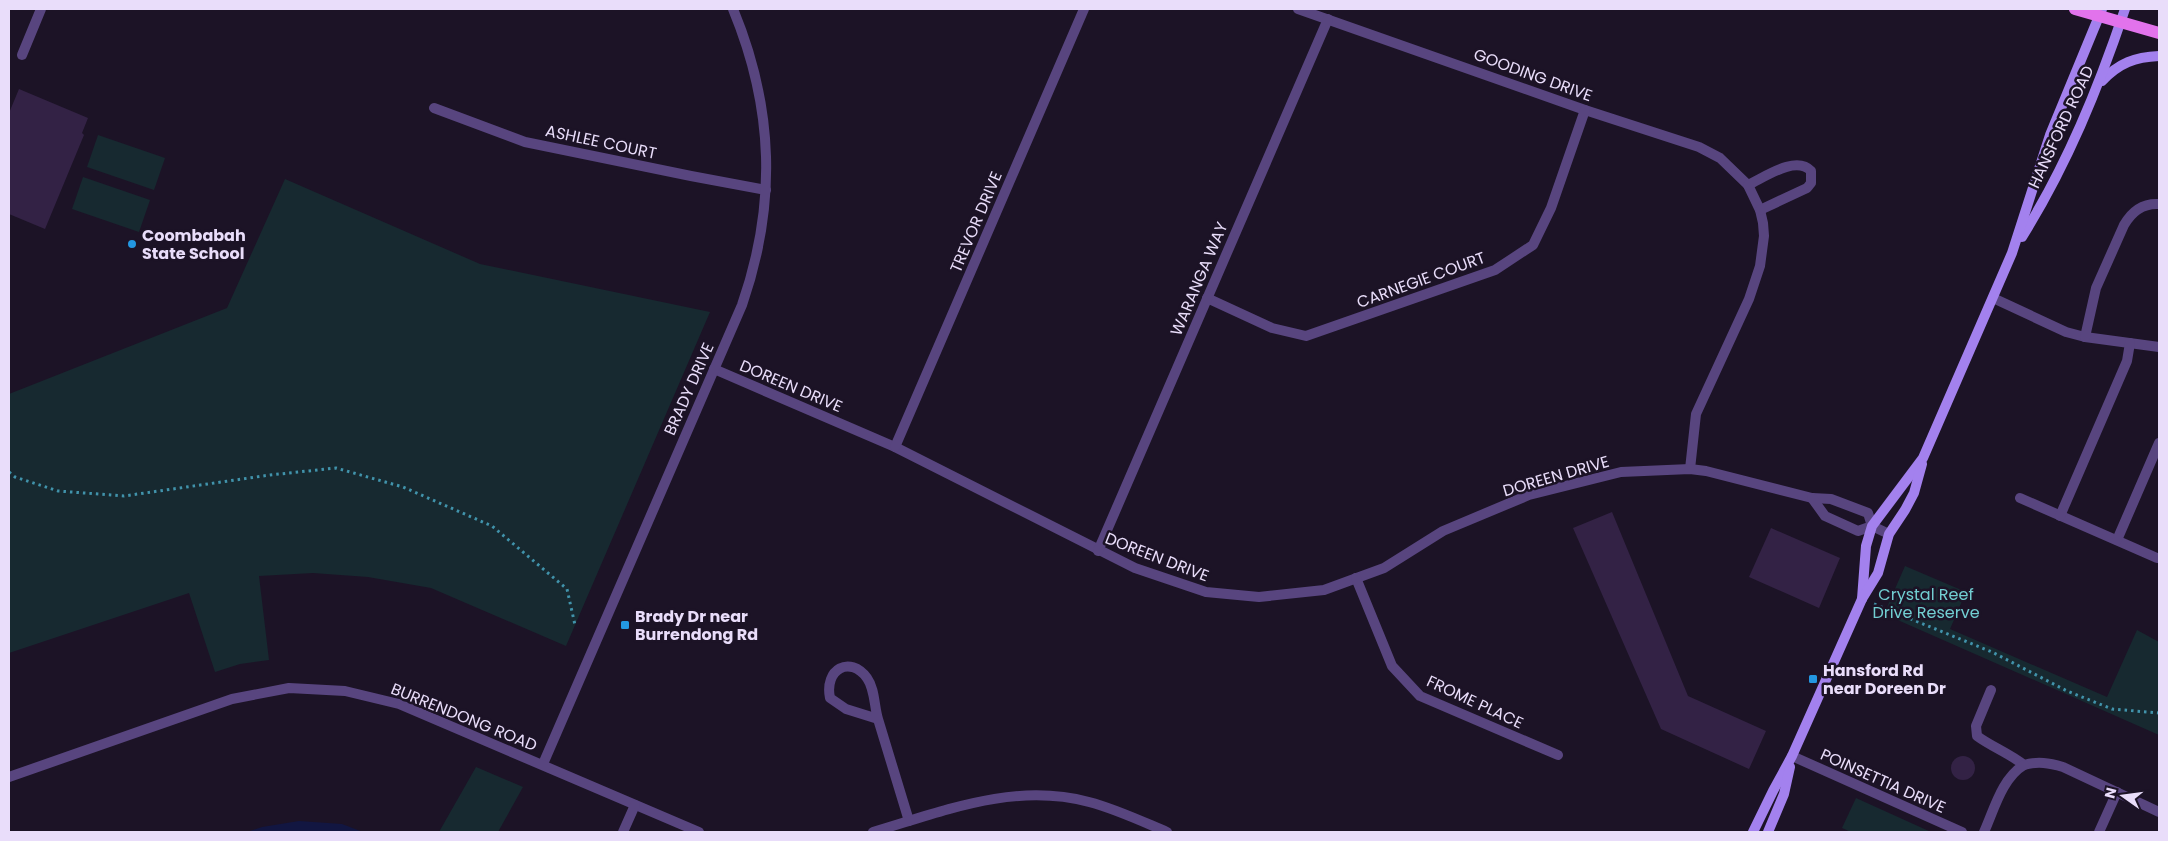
<svg xmlns="http://www.w3.org/2000/svg" width="2168" height="841" font-family="Poppins,sans-serif">
	<rect width="100%" height="100%" fill="#1c1326"/>
	<g fill="#172930">
		<polygon points="98,135 165,158 154,190 87,167"/>
		<polygon points="83,177 150,200 139,232 72,209"/>
		<polygon points="285,179 480,264 710,312 566,646 431,588 368,577 313,573 259,576 269,660 240,664 215,672 189,593 9,653 9,394 227,308"/>
		<polygon points="1905,566 1966,592 1950,629 2107,697 2137,630 2159,642 2159,735 1884,614"/>
		<polygon points="476,767 523,787 498,832 439,832"/>
		<polygon points="1856,798 1931,832 1851,832 1842,828"/>
	</g>
	<polygon fill="#121641" points="299,821 342,824 363,832 247,832 262,827"/>
	<g fill="#332245">
		<polygon points="19,89 88,118 82,133 84,135 45,229 9,214 9,113"/>
		<polygon points="1612,512 1688,696 1766,731 1749,769 1661,729 1573,528"/>
		<polygon points="1771,528 1840,558 1819,608 1749,577"/>
		<circle cx="1963" cy="768" r="12"/>
	</g>
	<g fill="none" stroke-linecap="round" stroke-linejoin="round">
		<g stroke="#4193ab" stroke-width="3" stroke-dasharray="2.5 4" stroke-linecap="butt">
			<polyline points="9,472 15,477 58,491 124,496 270,475 336,468 403,487 492,526 567,589 575,625"/>
			<polyline points="1874,604 1992,652 2067,691 2112,709 2159,713"/>
		</g>
		<g stroke="#58457f" stroke-width="10">
			<polyline points="22,55 41,9"/>
			<polyline points="1993,298 2066,332 2085,337 2159,347"/>
			<path d="M2085 337 2096 288 2124 225C2132 211 2143 203 2159 204"/>
			<polyline points="2020,498 2157,558"/>
			<polyline points="2060,516 2127,361 2130,343"/>
			<polyline points="2117,540 2159,443"/>
			<path d="M1991 690 1976 726 1977 736C1992 747 2009 753 2024 765 2038 761 2049 763 2063 767L2159 812"/>
			<polyline points="1792,756 1962,832"/>
			<path d="M1984 832C1994 810 2002 778 2024 765"/>
			<polyline points="2099,832 2117,792"/>
		</g>
		<g stroke="#58457f" stroke-width="10">
			<polyline points="1298,9 1585,110 1699,147 1720,158 1748,185 1760,210 1763,223 1764,236 1760,266 1749,299 1696,414 1690,469"/>
			<polyline points="434,108 525,142 691,176 766,190"/>
			<path d="M1748 185C1765 177 1796 155 1811 171V183L1807 188 1760 210"/>
			<polyline points="1207,298 1272,328 1306,336 1495,270 1533,245 1551,208 1585,110"/>
			<polyline points="714,369 895,447 1135,568 1206,592 1259,597 1324,590 1384,568 1443,531 1529,495 1621,472 1690,469 1706,471 1812,498 1831,499 1868,513 1872,526"/>
			<polyline points="895,447 1084,9"/>
			<polyline points="1812,498 1825,516 1858,531 1872,526 1889,534"/>
			<polyline points="1098,551 1328,19"/>
			<polyline points="1356,578 1392,666 1420,696 1558,755"/>
			<path d="M878 719 846 709 830 698C824 669 850 655 867 678 875 689 874 706 878 719 888 753 899 787 909 821"/>
			<path d="M543 764 742 305C777 204 774 108 733 9"/>
			<polyline points="9,777 232,699 289,688 345,691 399,704 699,832"/>
			<polyline points="623,832 635,805"/>
			<path d="M873 832C944 811 1014 782 1089 802 1116 809 1141 821 1167 832"/>
		</g>
		<g stroke="#a381ee" stroke-width="10">
			<path d="M2102 81C2119 63 2135 57 2159 56"/>
			<path d="M2022 237C2067 165 2098 89 2125 9"/>
			<polyline points="1862,599 1866,546 1872,526 1923,458 2012,253 2050,135 2102,9"/>
			<polyline points="1753,832 1773,791 1792,756 1862,599 1878,573 1889,534 1905,510 1914,493 1922,464"/>
			<polyline points="1768,832 1784,794 1790,767"/>
		</g>
		<polyline stroke="#e273ec" stroke-width="12" points="2075,9 2159,33"/>
	</g>
	<g fill="#2397e1" stroke="#1c1326" stroke-width="2">
		<circle cx="132" cy="244" r="5"/>
		<rect x="620" y="620" width="10" height="10" rx="2.5"/>
		<rect x="1808" y="674" width="10" height="10" rx="2.5"/>
	</g>
	<g text-anchor="middle" dominant-baseline="central" stroke-width="5" stroke-linejoin="round" paint-order="stroke">
		<g font-size="16" fill="#e9ddfa" stroke="#1c1326">
			<text transform="translate(1533 75) rotate(20)">GOODING DRIVE</text>
			<text transform="translate(2061 127) rotate(-65)">HANSFORD ROAD</text>
			<text transform="translate(601 142) rotate(12)">ASHLEE COURT</text>
			<text transform="translate(976 222) rotate(-67)">TREVOR DRIVE</text>
			<text transform="translate(1199 279) rotate(-67)">WARANGA WAY</text>
			<text transform="translate(1421 280) rotate(-20)">CARNEGIE COURT</text>
			<text transform="translate(791 386) rotate(23)">DOREEN DRIVE</text>
			<text transform="translate(689 389) rotate(-66)">BRADY DRIVE</text>
			<text transform="translate(1556 476) rotate(-16)">DOREEN DRIVE</text>
			<text transform="translate(1157 557) rotate(21)">DOREEN DRIVE</text>
			<text transform="translate(1475 702) rotate(25)">FROME PLACE</text>
			<text transform="translate(464 717) rotate(22)">BURRENDONG ROAD</text>
			<text transform="translate(1883 781) rotate(24)">POINSETTIA DRIVE</text>
		</g>
		<g font-size="16" font-weight="bold" fill="#e9ddfa" stroke="#1c1326" text-anchor="start">
			<text x="142" y="235">Coombabah<tspan x="142" dy="18">State School</tspan></text>
			<text x="635" y="616">Brady Dr near<tspan x="635" dy="18">Burrendong Rd</tspan></text>
			<text x="1823" y="670">Hansford Rd<tspan x="1823" dy="18">near Doreen Dr</tspan></text>
		</g>
		<g font-size="16" fill="#72ced2" stroke="#1c1326">
			<text x="1926" y="594">Crystal Reef<tspan x="1926" dy="18">Drive Reserve</tspan></text>
		</g>
	</g>
	<rect width="2168" height="841" fill="none" stroke="#e9ddfa" stroke-width="20"/>
	<g transform="translate(2123 796) rotate(284)" stroke="#1c1326" stroke-width="4" paint-order="stroke">
	<path d="M0-4L9 19L0 12L-9 19Z" fill="#e9ddfa"/>
	<text y="-8" font-size="14" font-weight="bold" text-anchor="middle" fill="#e9ddfa">N</text>
	</g>
</svg>
